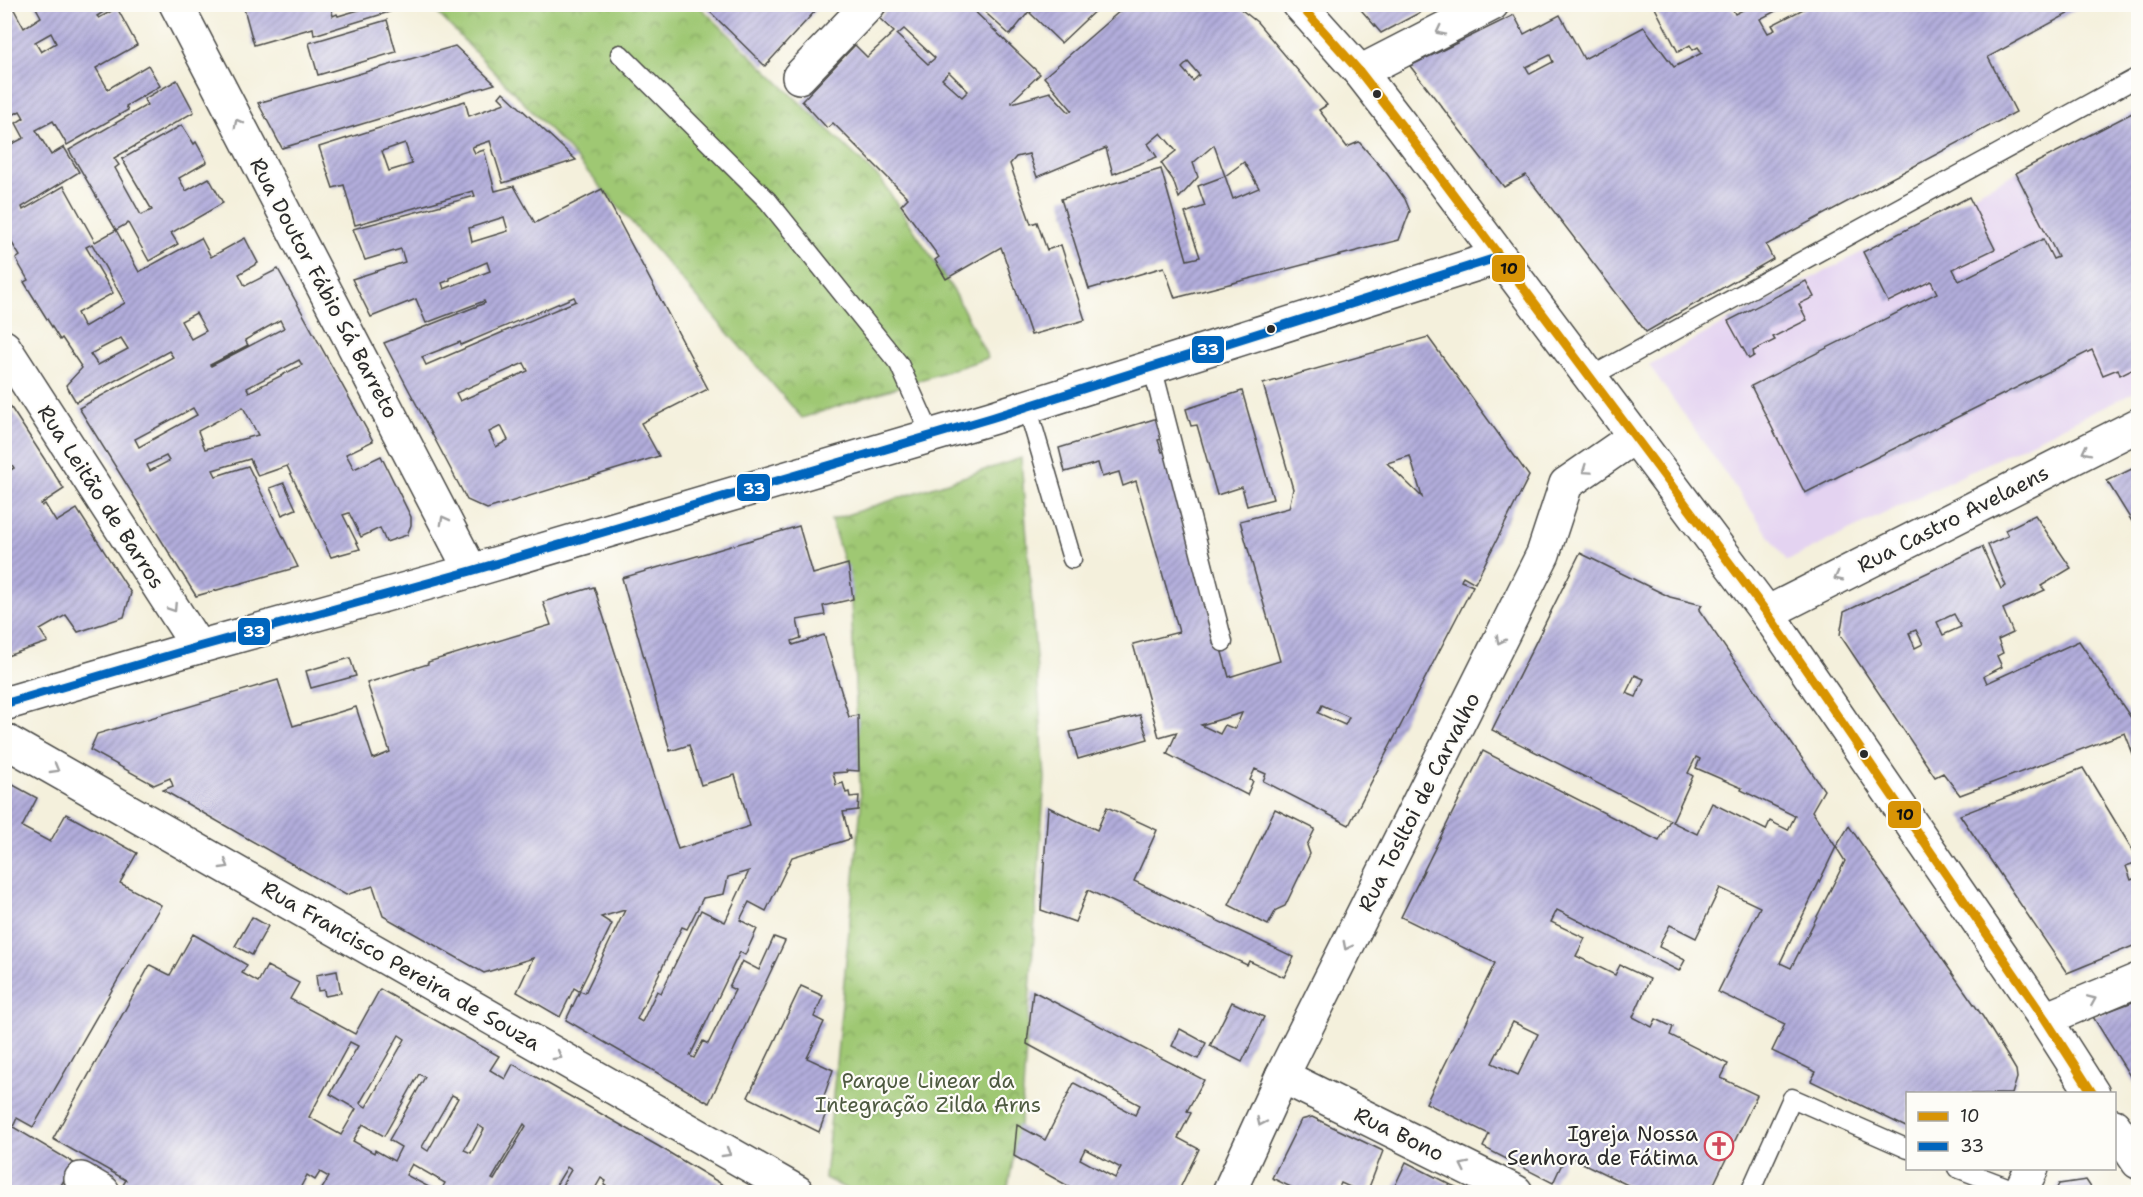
<svg xmlns="http://www.w3.org/2000/svg" width="2143" height="1197" font-family="'Shantell Sans',sans-serif">
	<defs>
		<pattern id="park-crowns" width="20" height="18" patternUnits="userSpaceOnUse" patternTransform="scale(1.5)"><rect width="20" height="18" fill="#9fc873"/><path d="M2 6a3 3 0 1 1 6 0M12 15a3 3 0 1 1 6 0" fill="none" stroke="#82a35f"/></pattern>
		<pattern id="building-hatch" width="6" height="6" patternUnits="userSpaceOnUse" patternTransform="scale(1.5)"><rect width="6" height="6" fill="#b2addc"/><path d="M-1 1l2-2M0 6l6-6M5 7l2-2" fill="none" stroke="#918db3"/></pattern>
	</defs>
	<rect width="100%" height="100%" fill="#fdfcf7"/>
	<filter id="ink" filterUnits="userSpaceOnUse"><feTurbulence type="fractalNoise" baseFrequency=".0167" numOctaves="2"/><feDisplacementMap in="SourceGraphic" scale="12" xChannelSelector="R" yChannelSelector="G"/><feConvolveMatrix kernelMatrix="1 2 1 2 8 2 1 2 1" color-interpolation-filters="sRGB"/></filter>
	<filter id="wash" filterUnits="userSpaceOnUse"><feTurbulence type="fractalNoise" baseFrequency=".008" numOctaves="4" result="noise"/><feDisplacementMap in="SourceGraphic" scale="24" xChannelSelector="R" yChannelSelector="G"/><feGaussianBlur stdDeviation="1.35" result="paint"/><feColorMatrix in="noise" values="0 0 0 0 0 0 0 0 0 0 0 0 0 0 0 0 0 1.4 0 .05"/><feComposite in="paint" operator="in"/></filter>
	<g filter="url(#wash)">
		<rect width="100%" height="100%" fill="#f4f0dc"/>
		<polygon fill="#e4d3f1" points="2138,110 2138,390 1787,561 1649,365 1728,321"/>
		<g fill="url(#park-crowns)" stroke="#657a4f" stroke-width="1.5">
			<polygon points="430,5 698,5 882,181 955,293 988,358 802,418 566,147"/>
			<polygon points="1021,458 1045,778 1021,1119 1007,1192 852,1192 825,1178 861,805 850,583 831,520"/>
		</g>
		<g id="blocks">
			<g fill="url(#building-hatch)" fill-rule="evenodd">
				<path d="M4 4H11L24 28 41 17 34 4H116L97 16 99 18 117 8 137 45 96 68 108 89 148 65 160 86 126 106 128 110 67 145 53 121 36 130 51 155 64 147 79 172 22 207 23 210 64 186 95 242 116 230 139 272 201 238 211 257 245 238 258 263 239 274 245 286 278 269 373 441 346 454 354 469 381 456 411 517V525L407 535 386 542 380 528 361 537 349 513 343 515 360 549 331 557 287 466 258 476 250 459 213 470 216 476 248 466 298 567 196 596 79 408 173 357 169 351 76 402 66 385 82 368 62 338 60 340 24 282 28 280 16 259 20 256 4 230V148L24 138 16 123 24 118 20 111 7 118 13 128 4 133ZM51 33 56 43 41 52 35 42ZM92 244 125 303 84 327 77 313 113 293 86 247ZM196 313 206 331 191 339 181 321ZM280 320 284 328 211 366 210 365 248 345 245 340ZM121 338 128 349 98 365 90 354ZM299 360 302 365 249 392 247 388ZM243 407 258 435 205 449 198 431ZM193 408 197 415 139 447 135 439ZM166 456 169 461 150 471 147 465Z"/>
				<polygon points="317,4 317,6 330,4 333,16 337,14 338,16 369,7 368,4 412,5 314,35 313,28 254,45 243,5"/>
				<polygon points="702,4 815,4 818,8 765,66"/>
				<path d="M892 4H967L1040 74 1012 101V103L1050 92 1069 112 1072 110 1044 77 1128 4H1234L1257 22 1327 105 1319 110 1347 147 1359 142 1387 174 1405 199 1410 211 1399 240 1175 298 1164 267 1089 289 1061 199 1161 169 1187 260 1200 257 1185 213 1205 206 1198 186 1225 176 1233 199 1259 188 1244 162 1225 176 1214 145 1193 163 1198 177 1179 198 1173 180 1161 163 1176 151 1161 133 1148 144 1157 157 1113 174 1106 148 1037 177 1029 154 1016 157 1010 164 1031 224 1037 222 1047 250 1061 245 1085 320 1031 335 1001 247 946 279 935 260 939 257 901 205 908 198 833 123 827 128 802 101 855 45 867 57 894 32 879 18ZM904 29 935 58 928 64 897 35ZM1188 62 1199 75 1193 81 1182 68ZM949 72 968 91 962 97 942 79Z"/>
				<polygon points="976,4 1035,4 1010,35"/>
				<polygon points="1038,4 1102,4 1061,43 1030,13"/>
				<polygon points="1356,4 1436,4 1381,33"/>
				<path d="M1653 4H1730L1735 14 1745 9 1743 4H1789L1760 19 1768 33 1775 30 1772 25 1813 4H2086L1988 57 2016 112 1766 245 1773 259 1646 332 1526 175 1504 187 1410 66 1514 15 1524 34 1560 15 1584 59 1644 27 1674 67 1702 53 1698 47 1693 50 1690 45 1678 52ZM1550 55 1553 62 1530 74 1526 67Z"/>
				<polygon points="387,20 396,52 318,75 309,43"/>
				<polygon points="455,46 495,84 282,148 258,103"/>
				<polygon points="177,80 194,112 114,158 119,165 115,168 141,215 152,210 122,159 182,125 194,144 196,142 207,162 179,178 186,191 209,178 223,203 171,233 178,244 149,261 128,223 116,230 69,150 147,105 144,99"/>
				<path d="M503 92 576 160 503 183 490 141 472 147 475 153 484 150 495 191 514 186 535 223 602 189 708 389 641 423 659 456 487 509 467 500 384 343 485 303 484 301 426 323 416 299 371 317 352 279 405 262 401 249 365 260 353 229 475 196 473 191 355 225 344 185 333 188 319 147 465 101 469 116 505 103 499 97ZM405 143 412 164 389 171 382 151ZM504 217 508 231 472 242 469 228ZM487 262 490 271 444 289 442 283 450 280V278ZM574 297 576 301 426 365 422 357 460 342 461 345ZM524 363 528 371 460 401 456 393ZM501 426 508 440 496 447 489 432Z"/>
				<polygon points="2138,110 2138,366 2120,375 2118,369 2103,375 2092,350 1805,493 1751,386 1937,293 1931,281 1888,302 1863,252 1969,197 1995,249 1953,269 1959,281 2043,239 2053,259 2058,257 2016,173"/>
				<polygon points="1806,281 1814,297 1799,304 1807,320 1773,337 1775,340 1753,351 1754,356 1749,359 1728,321"/>
				<path d="M1428 337 1529 476 1475 583 1463 576 1461 581 1473 586 1349 825 1263 781 1266 774 1255 769 1250 780 1253 781 1247 795 1167 754 1177 732 1159 737 1133 644 1179 632 1136 481 1123 486 1119 472 1102 477 1098 463 1065 472 1059 448 1161 417 1168 437 1158 440 1162 452 1165 451 1229 677 1280 661 1240 521 1289 508 1293 489 1263 384ZM1410 456 1422 497 1387 463ZM1322 705 1349 717 1345 725 1318 713ZM1242 713 1235 729 1225 725 1220 734 1201 725Z"/>
				<polygon points="1242,391 1273,499 1247,506 1242,487 1217,495 1197,425 1191,426 1186,409"/>
				<polygon points="4,397 64,489 41,504 42,506 45,504 56,522 77,509 131,593 124,617 78,632 66,615 40,630 48,642 4,657 4,474 14,468 9,460 4,463"/>
				<polygon points="2138,466 2138,531 2107,481"/>
				<polygon points="284,483 296,509 282,515 270,488"/>
				<path d="M2035 515 2071 568 2041 586 2045 590 2003 609 2013 633 1998 640 2003 653 1997 656 2002 667 1984 676 1987 683 2079 641 2138 728V767L2125 733 1960 795 1943 773 1935 777 1840 635 1844 612 1982 547 2001 589 2006 586 1988 545 2008 536 2005 530ZM1954 614 1961 627 1943 635 1937 622ZM1916 630 1923 644 1915 648 1909 633Z"/>
				<path d="M799 526 813 574 848 564 853 599 823 606 825 615 797 620 801 638 792 641 793 645 824 635 849 717 858 715 859 771 846 770 847 772 833 773 836 785 843 783 846 793 849 792 850 797 859 796 858 810 843 812 850 839 792 857 766 911 749 902 740 920 757 929 745 955 740 952 690 1056 694 1058 703 1041 708 1044 735 990 729 987 742 961 759 970 774 937 785 941 709 1103 566 1020 580 991 585 993 625 910 601 917 612 924 579 991 574 988 560 1017 517 992 533 958 484 973 383 916 373 886 346 895 163 790 173 786 170 778 154 785 90 750 97 734 278 680 293 726 356 707 373 759 390 752 367 683 428 664V662L551 625 543 602 594 587 678 849 750 826 735 775 701 785 689 745 670 751 622 578ZM749 871 725 922 701 910 661 993 657 991 642 1022 637 1019 682 927 687 929 703 898 724 894 728 877Z"/>
				<path d="M1580 553 1670 597 1702 605 1699 610 1824 790 1812 811 1836 847 1780 963 1791 968 1845 861 1836 847 1849 826 1983 1017 2010 1060 2016 1070 2017 1078 2012 1094H1908V1128L1811 1081 1816 1072 1772 1051 1785 1024 1718 992 1760 907 1720 888 1696 938 1670 925 1662 939 1659 947 1685 960 1679 971 1557 910 1551 922 1585 938 1576 956 1615 975 1620 965 1650 979 1633 1017 1652 1027 1656 1019 1673 1027 1670 1035 1728 1064 1721 1078 1757 1095 1710 1192H1642L1566 1155 1553 1183 1483 1147 1489 1134 1426 1103 1495 963 1401 917 1483 751 1659 841 1670 820 1492 730ZM1635 675 1644 679 1636 697 1626 693ZM1696 757 1700 759 1696 768 1742 788 1741 790 1795 816 1788 830 1770 821 1766 830 1712 803 1697 834 1672 822 1693 776 1688 773ZM1513 1022 1538 1034 1518 1075 1492 1063Z"/>
				<polygon points="350,658 356,676 311,688 306,671"/>
				<polygon points="1140,715 1148,739 1078,759 1070,732"/>
				<polygon points="2083,768 2138,859 2138,862 2126,866 2131,880 2138,877 2138,944 2067,973 1960,815"/>
				<polygon points="4,780 37,798 22,827 50,842 66,814 137,853 120,883 161,905 33,1127 17,1118 13,1127 74,1163 60,1187 55,1185 50,1192 4,1192 4,1155 7,1150 4,1148"/>
				<polygon points="1048,807 1097,830 1107,807 1157,830 1134,881 1294,957 1284,977 1249,961 1247,965 1088,890 1075,922 1041,910"/>
				<polygon points="1275,809 1315,829 1307,845 1310,854 1285,906 1276,910 1268,925 1229,905"/>
				<polygon points="252,917 268,926 252,955 235,946"/>
				<path d="M193 934 247 965 242 973 258 982 267 966 299 983 290 999 355 1034 380 989 499 1056 490 1070 505 1079 513 1064 658 1146 735 1192H609L611 1189 604 1185 606 1181 601 1178 593 1192H558L571 1170 567 1167 552 1192H440L445 1183 412 1164 406 1175 438 1192H394L388 1190 386 1192H320L329 1177 320 1172 315 1180 307 1175 298 1192H124L120 1190 126 1180 53 1139 150 965 170 975ZM399 1035 405 1039 366 1107 360 1103ZM350 1042 358 1046 330 1094 356 1109 341 1135 309 1117ZM419 1074 425 1077 389 1140 401 1147 394 1161 375 1150 374 1153 353 1141 363 1124 384 1136ZM452 1095 458 1098 428 1151 422 1147ZM524 1124 526 1126 494 1180 492 1179ZM478 1125 484 1129 471 1153 464 1150Z"/>
				<polygon points="337,971 341,993 325,996 324,990 318,991 316,975"/>
				<polygon points="801,986 823,996 814,1017 824,1022 807,1058 833,1070 823,1099 830,1102 819,1132 748,1097"/>
				<path d="M1033 991 1204 1080 1187 1111 1191 1113 1178 1138 1199 1149 1178 1192H1079L1014 1156 1017 1125 1045 1140 1074 1083 1135 1115 1140 1105 1027 1044ZM1085 1149 1121 1168 1115 1178 1080 1159Z"/>
				<polygon points="2138,1000 2138,1089 2093,1017"/>
				<polygon points="1232,1002 1264,1017 1242,1062 1210,1046"/>
				<polygon points="1180,1029 1206,1043 1198,1059 1172,1046"/>
				<polygon points="1312,1117 1383,1151 1368,1190 1374,1192 1361,1192 1341,1183 1337,1192 1301,1192 1272,1178 1301,1120"/>
				<polygon points="1406,1162 1451,1185 1468,1192 1392,1192"/>
				<polygon points="2086,1180 2094,1192 2055,1192 2059,1184"/>
			</g>
		</g>
	</g>
	<g filter="url(#ink)">
		<use href="#blocks" fill-opacity="0" stroke="#494946" stroke-width="1.5"/>
		<g fill="none" stroke-linecap="round" stroke-linejoin="round">
			<g stroke="#494946" stroke-width="21">
				<g id="lane">
					<polyline points="620,54 768,201 899,364 931,435"/>
					<polyline points="1152,366 1223,642"/>
					<polyline points="1590,377 2138,77"/>
					<polyline points="1027,406 1072,559"/>
					<polyline points="1957,1168 2020,1192"/>
					<polyline points="1750,1192 1792,1098 1908,1149"/>
				</g>
			</g>
			<g stroke="#494946" stroke-width="36">
				<g id="street">
					<polyline points="1360,72 1492,4"/>
					<polyline points="799,77 869,4"/>
					<polyline points="4,347 198,647"/>
					<polyline points="1767,613 2138,425"/>
					<polyline points="4,740 797,1192"/>
					<polyline points="2045,1019 2138,980"/>
					<polyline points="1282,1076 1516,1192"/>
					<polyline points="81,1179 103,1192"/>
					<polyline points="1229,1192 1282,1076 1543,554 1566,484 1634,437"/>
				</g>
			</g>
			<g stroke="#494946" stroke-width="36">
				<g id="secondary">
					<polyline points="176,4 471,571"/>
					<polyline points="1299,4 1360,72 1405,130 1767,613 2045,1019 2093,1094"/>
					<polyline points="4,704 198,647 471,571 991,418 1499,257"/>
					<polyline points="2114,1126 2138,1162"/>
					<polyline points="2020,1192 2032,1168"/>
				</g>
			</g>
			<use href="#lane" stroke="#fff" stroke-width="18"/>
			<use href="#street" stroke="#fff" stroke-width="33"/>
			<use href="#secondary" stroke="#fff" stroke-width="33"/>
			<g stroke="#fdfcf7" stroke-width="14">
				<polyline id="bus-1" points="1299,4 1360,72 1405,130 1767,613 2045,1019 2093,1094"/>
			</g>
			<g stroke="#fdfcf7" stroke-width="14">
				<polyline id="bus-2" points="4,704 198,647 471,571 991,418 1499,257"/>
			</g>
			<use href="#bus-1" stroke="#d89406" stroke-width="9"/>
			<use href="#bus-2" stroke="#0065bd" stroke-width="9"/>
		</g>
		<defs><path id="oneway-chevron" d="M-2-3.5L2.5 0L-2 3.5" fill="none" stroke-width="1.6" stroke-linecap="round" stroke-linejoin="round" transform="scale(1.5)"/></defs>
		<g stroke="#a0a0a0">
			<use href="#oneway-chevron" transform="translate(1440 31) rotate(153)"/>
			<use href="#oneway-chevron" transform="translate(238 123) rotate(-118)"/>
			<use href="#oneway-chevron" transform="translate(2086 451) rotate(153)"/>
			<use href="#oneway-chevron" transform="translate(1586 470) rotate(145)"/>
			<use href="#oneway-chevron" transform="translate(444 520) rotate(-118)"/>
			<use href="#oneway-chevron" transform="translate(1838 577) rotate(153)"/>
			<use href="#oneway-chevron" transform="translate(173 608) rotate(57)"/>
			<use href="#oneway-chevron" transform="translate(1500 640) rotate(117)"/>
			<use href="#oneway-chevron" transform="translate(55 769) rotate(30)"/>
			<use href="#oneway-chevron" transform="translate(225 865) rotate(30)"/>
			<use href="#oneway-chevron" transform="translate(1347 946) rotate(117)"/>
			<use href="#oneway-chevron" transform="translate(2092 1000) rotate(-23)"/>
			<use href="#oneway-chevron" transform="translate(558 1056) rotate(30)"/>
			<use href="#oneway-chevron" transform="translate(1261 1122) rotate(115)"/>
			<use href="#oneway-chevron" transform="translate(727 1153) rotate(30)"/>
			<use href="#oneway-chevron" transform="translate(1464 1166) rotate(-154)"/>
		</g>
	</g>
	<defs>
		<g id="church-ring" transform="scale(1.5)"><circle r="9.5" fill="#fdfcf7" stroke="#d1495b" stroke-width="1.5"/><path d="M-1.2-6h2.4v3.5h3.3v2.4h-3.3V6h-2.4V-.1h-3.3v-2.4h3.3Z" fill="#d1495b"/></g>
	</defs>
	<g fill-rule="evenodd">
		<use href="#church-ring" x="1719" y="1146"/>
	</g>
	<g fill="#2b2b2b" stroke="#fdfcf7" stroke-width="2">
		<circle cx="1377" cy="94" r="5"/>
		<circle cx="1271" cy="329" r="5"/>
		<circle cx="1864" cy="754" r="5"/>
	</g>
	<g text-anchor="middle" dominant-baseline="central" stroke-width="4.5" stroke-linejoin="round" paint-order="stroke">
		<g font-size="21" fill="#2b2b2b" stroke="#fdfcf7">
			<text transform="translate(324 288) rotate(62)">Rua Doutor Fábio Sá Barreto</text>
			<text transform="translate(101 497) rotate(57)">Rua Leitão de Barros</text>
			<text transform="translate(1953 519) rotate(-27)">Rua Castro Avelaens</text>
			<text transform="translate(1419 802) rotate(-63)">Rua Tosltoi de Carvalho</text>
			<text transform="translate(401 966) rotate(30)">Rua Francisco Pereira de Souza</text>
			<text transform="translate(1399 1134) rotate(26)">Rua Bono</text>
		</g>
		<g font-size="21" fill="#4e5a41" stroke="#fdfcf7">
			<text x="928" y="1081">Parque Linear da<tspan x="928" dy="24">Integração Zilda Arns</tspan></text>
		</g>
		<g font-size="21" fill="#2b2b2b" stroke="#fdfcf7" text-anchor="end">
			<text x="1698" y="1134">Igreja Nossa<tspan x="1698" dy="24">Senhora de Fátima</tspan></text>
		</g>
	</g>
	<g stroke="#fdfcf7" stroke-width="2">
		<rect x="1491" y="254" width="35" height="29" rx="6" fill="#d89406"/>
		<rect x="1191" y="335" width="34" height="29" rx="6" fill="#0065bd"/>
		<rect x="736" y="473" width="35" height="29" rx="6" fill="#0065bd"/>
		<rect x="237" y="617" width="34" height="29" rx="6" fill="#0065bd"/>
		<rect x="1887" y="800" width="35" height="29" rx="6" fill="#d89406"/>
	</g>
	<g font-size="16" text-anchor="middle" font-weight="bold" fill="#fff">
		<text x="1208" y="355">33</text>
		<text x="754" y="494">33</text>
		<text x="254" y="637">33</text>
	</g>
	<g font-size="16" text-anchor="middle" font-weight="bold" fill="#111">
		<text x="1509" y="274">10</text>
		<text x="1905" y="820">10</text>
	</g>
	<rect width="2143" height="1197" fill="none" stroke="#fdfcf7" stroke-width="24"/>
	<rect x="1906" y="1092" width="210" height="78" fill="#fdfcf7" stroke="#a9a8a5" stroke-width="1.5"/>
	<rect x="1918" y="1112" width="30" height="9" fill="#d89406" stroke="#a9a8a5" stroke-width="1.5"/>
	<text x="1960" y="1122" font-size="18" fill="#2b2b2b">10</text>
	<rect x="1918" y="1142" width="30" height="9" fill="#0065bd" stroke="#a9a8a5" stroke-width="1.5"/>
	<text x="1960" y="1152" font-size="18" fill="#2b2b2b">33</text>
</svg>
